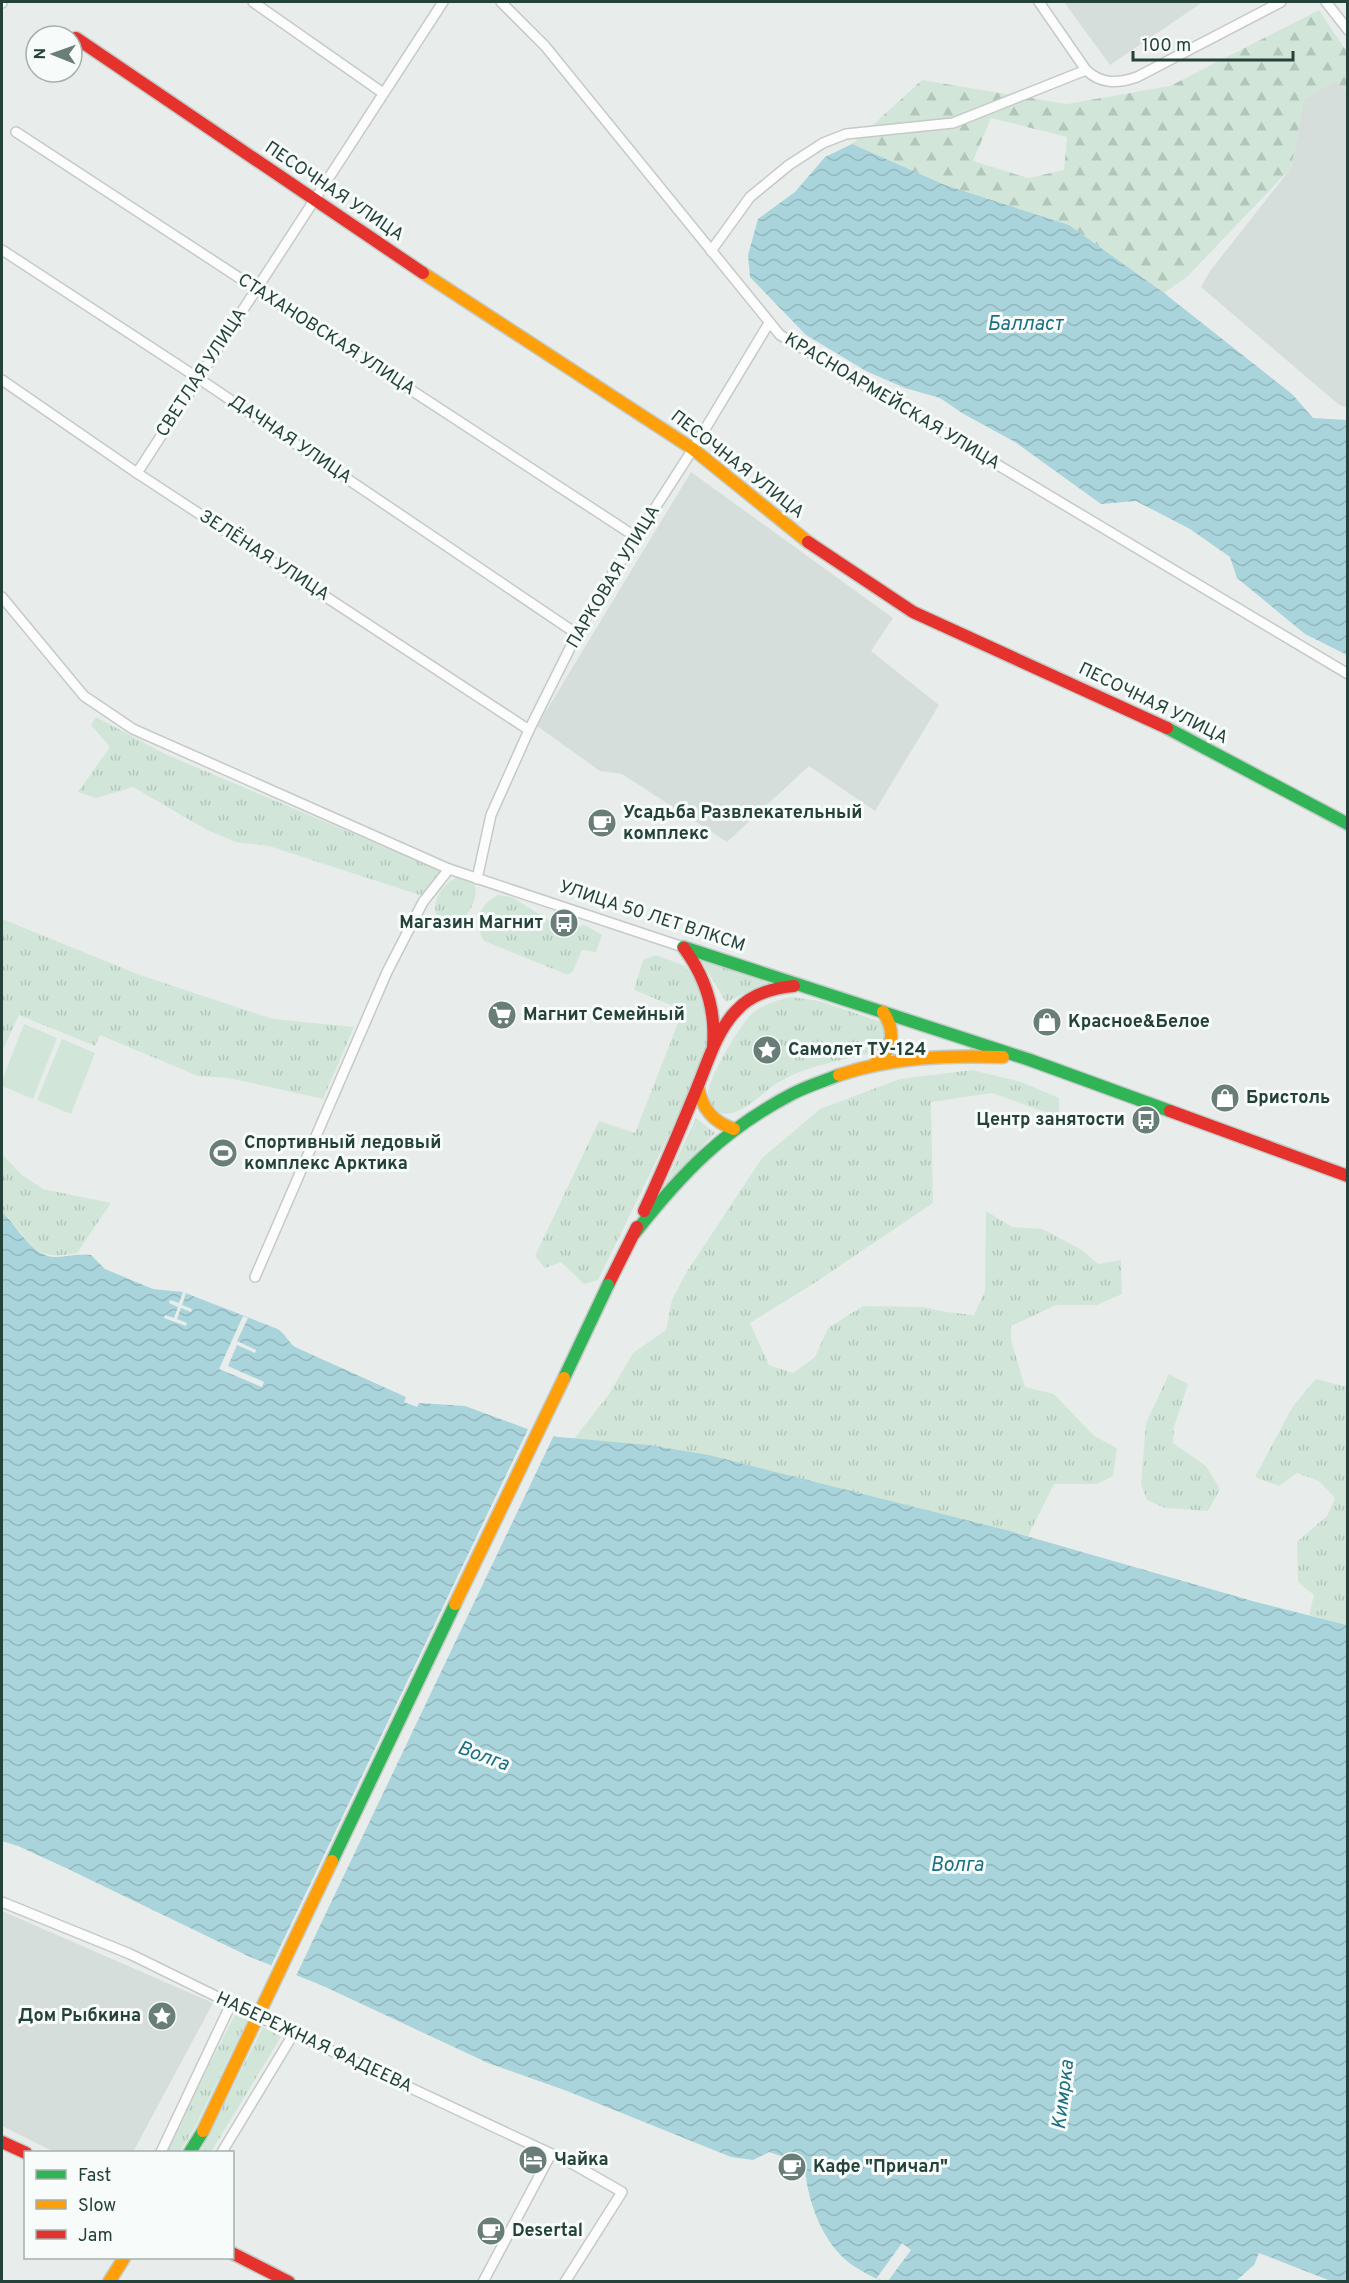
<svg xmlns="http://www.w3.org/2000/svg" width="1349" height="2283" font-family="Overpass,sans-serif">
	<defs>
		<pattern id="grass-tufts" width="24" height="20" patternUnits="userSpaceOnUse" patternTransform="scale(1.5)"><rect width="24" height="20" fill="#d1e6d8"/><path d="M3 7l-1-3M5 7V3M7 7l1-3M15 17l-1-3M17 17v-4M19 17l1-3" fill="none" stroke="#b3c6ba"/></pattern>
		<pattern id="forest-firs" width="22" height="20" patternUnits="userSpaceOnUse" patternTransform="scale(1.5)"><rect width="22" height="20" fill="#d1e6d8"/><path d="M5 1l3.5 6h-7zM16 11l3.5 6h-7z" fill="#b3c6ba"/></pattern>
		<pattern id="water-waves" width="16" height="10" patternUnits="userSpaceOnUse" patternTransform="scale(1.5)"><rect width="16" height="10" fill="#a9d4db"/><path d="M0 5q4-4 8 0t8 0" fill="none" stroke="#91b7bd"/></pattern>
	</defs>
	<rect width="100%" height="100%" fill="#e8edeb"/>
	<g fill="#d6dedb">
		<polygon points="1064,2 1203,2 1110,65"/>
		<polygon points="1336,80 1348,94 1347,408 1338,404 1201,287 1210,271 1291,168 1304,99"/>
		<polygon points="691,472 893,618 871,651 939,705 875,811 809,766 727,842 622,774 600,771 537,726"/>
		<polygon points="2,1911 213,2003 133,2152 54,2152 2,2126"/>
	</g>
	<g fill="url(#grass-tufts)">
		<polygon points="96,717 167,755 442,871 423,896 269,846 236,842 207,830 133,787 96,798 78,792 110,747 91,725"/>
		<path d="M460 876 472 879C478 891 476 898 470 910 444 957 412 896 460 876Z"/>
		<path d="M498 895 512 897 550 921 568 929 585 925 602 935 596 952 582 950 573 971 568 975 484 941C472 922 479 905 498 895Z"/>
		<polygon points="2,919 140,975 273,1019 354,1027 323,1099 229,1078 198,1076 100,1035 95,1046 19,1015 2,1052"/>
		<polygon points="656,955 685,966 695,980 704,1009 707,1050 695,1082 598,1280 584,1284 561,1262 545,1268 535,1256 599,1121 635,1133 683,1010 634,990 643,960"/>
		<polygon points="701,960 770,982 726,1002"/>
		<path d="M791 997 820 1001 881 1022C888 1034 888 1041 878 1051 844 1061 803 1065 773 1086 760 1095 743 1113 727 1114 715 1114 707 1103 708 1092 709 1078 741 1022 753 1013 764 1004 777 1000 791 997Z"/>
		<polygon points="972,1070 1021,1082 1059,1098 1059,1117 992,1093 931,1102 933,1203 813,1284 750,1323 769,1365 793,1373 815,1357 828,1328 863,1306 923,1307 946,1312 974,1315 985,1291 986,1211 1012,1227 1042,1229 1082,1250 1098,1264 1121,1260 1122,1294 1097,1305 1056,1305 1011,1326 1011,1340 1025,1387 1054,1394 1094,1436 1117,1448 1113,1476 1097,1484 1054,1484 1028,1536 709,1455 574,1439 609,1394 633,1353 666,1330 672,1300 686,1273 762,1158 820,1109 900,1079"/>
		<polygon points="696,1118 715,1133 664,1186"/>
		<path d="M2 1154 22 1175 43 1189 111 1203 77 1253C28 1263 33 1240 2 1212Z"/>
		<polygon points="1169,1374 1188,1384 1174,1427 1173,1443 1206,1466 1220,1489 1208,1511 1165,1508 1147,1500 1141,1484 1146,1423"/>
		<polygon points="1316,1379 1347,1387 1347,1625 1309,1615 1314,1595 1298,1582 1297,1542 1327,1516 1335,1498 1319,1481 1297,1473 1279,1486 1255,1477 1293,1406"/>
		<polygon points="236,2013 248,2019 195,2127 180,2152 164,2152"/>
		<polygon points="263,2027 281,2037 211,2152 200,2152"/>
	</g>
	<path fill="url(#forest-firs)" fill-rule="evenodd" d="M1319 10 1347 52V94L1336 80 1304 99 1291 168 1188 276 1164 293 1069 225 945 185 852 144 922 80 1067 104 1170 86ZM991 118 1067 137 1064 170 1028 178 973 161Z"/>
	<g fill="#d1e6d8">
		<polygon points="24,1024 57,1038 33,1099 2,1086 2,1081"/>
		<polygon points="62,1039 95,1053 71,1114 37,1100"/>
	</g>
	<g fill="url(#water-waves)">
		<polygon points="852,144 945,185 1069,225 1164,293 1292,394 1313,418 1347,420 1347,655 1305,634 1237,578 1230,557 1190,529 1136,501 1101,504 1015,442 962,413 940,398 905,388 866,371 806,335 750,277 748,255 758,219 795,192 825,157"/>
		<path d="M2 1212C17 1225 31 1256 54 1257 67 1257 77 1253 91 1255L105 1269 153 1289 183 1292 275 1328C285 1332 287 1341 295 1347L406 1397 404 1402 417 1407 419 1403 465 1406 541 1434 559 1437 648 1445 709 1455 1006 1530 1256 1602 1347 1625V2281H1331L1259 2253 1254 2265 1236 2281H881C871 2276 861 2271 852 2265 823 2244 808 2203 805 2169L787 2158 769 2152 753 2160 731 2157 567 2091 488 2063 321 1985 248 1956 66 1868 18 1846 2 1841Z"/>
	</g>
	<g fill="#e8edeb">
		<polygon points="183,1292 186,1293 182,1305 192,1309 191,1312 181,1308 177,1319 187,1323 186,1326 164,1318 165,1315 174,1318 178,1307 169,1303 170,1300 179,1303"/>
		<polygon points="243,1316 248,1318 237,1341 256,1350 255,1353 237,1345 228,1366 264,1382 262,1387 219,1369"/>
		<polygon points="530,1425 555,1433 295,1978 270,1968"/>
		<polygon points="902,2243 911,2250 888,2281 876,2279"/>
	</g>
	<g fill="none" stroke-linecap="round" stroke-linejoin="round">
		<g stroke="#c5cac8" stroke-width="12">
			<g id="street">
				<polyline points="253,2 383,93"/>
				<polyline points="501,2 545,46 780,335 1348,674"/>
				<path d="M1039 2 1086 70C1101 84 1117 84 1137 77L1281 2"/>
				<polyline points="1326,2 1348,30"/>
				<polyline points="2,3 2,2"/>
				<polyline points="16,132 636,537"/>
				<polyline points="2,250 198,378 577,634"/>
				<polyline points="711,251 750,197 789,165 823,143 846,134 953,123 1086,70"/>
				<polyline points="2,380 137,473 529,730"/>
				<polyline points="137,473 443,2"/>
				<polyline points="2,597 84,696 133,729 449,869 683,947"/>
				<polyline points="477,879 491,815 529,730 577,634 597,598 693,449 769,323"/>
				<polyline points="255,1277 387,972 423,902 449,869"/>
				<polyline points="2,1902 130,1954 242,2009 573,2164 622,2192 565,2282"/>
				<polyline points="161,2152 231,2004"/>
				<polyline points="222,2152 294,2033"/>
				<polyline points="483,2282 551,2154"/>
			</g>
		</g>
		<g stroke="#c3cbc8" stroke-width="15">
			<g id="fast">
				<polyline points="1167,728 1348,824"/>
				<polyline points="683,947 1030,1060 1170,1111"/>
				<path d="M634 1234C682 1173 723 1130 792 1094 807 1086 824 1081 839 1075"/>
				<polyline points="190,2152 203,2131"/>
			</g>
		</g>
		<g stroke="#c3cbc8" stroke-width="15">
			<g id="slow">
				<polyline points="423,273 693,449 808,542"/>
				<path d="M876 1063C893 1049 896 1031 883 1012"/>
				<path d="M839 1075C893 1057 947 1055 1003 1057"/>
				<path d="M698 1087C702 1109 713 1122 734 1129"/>
				<polyline points="109,2282 124,2258"/>
			</g>
		</g>
		<g stroke="#c3cbc8" stroke-width="15">
			<g id="jam">
				<polyline points="76,38 423,273"/>
				<polyline points="808,542 913,612 1167,728"/>
				<path d="M684 948C706 978 716 1009 713 1046"/>
				<polyline points="1170,1111 1348,1176"/>
				<path d="M644 1211C662 1172 679 1132 695 1093 707 1065 715 1033 736 1011 751 994 772 988 794 986"/>
				<polyline points="608,1285 637,1227"/>
				<polyline points="2,2142 26,2153"/>
				<polyline points="232,2253 289,2282"/>
			</g>
		</g>
		<use href="#street" stroke="#fcfcfc" stroke-width="9"/>
		<use href="#fast" stroke="#30b455" stroke-width="12"/>
		<use href="#slow" stroke="#ff9f0a" stroke-width="12"/>
		<use href="#jam" stroke="#e5322d" stroke-width="12"/>
		<g stroke="#c3cbc8" stroke-width="15" stroke-linecap="butt">
			<g id="fast-bridge">
				<polyline points="564,1378 608,1285"/>
				<polyline points="332,1861 455,1604"/>
			</g>
		</g>
		<g stroke="#c3cbc8" stroke-width="15" stroke-linecap="butt">
			<g id="slow-bridge">
				<polyline points="455,1604 564,1378"/>
				<polyline points="203,2131 332,1861"/>
			</g>
		</g>
		<use href="#fast-bridge" stroke="#30b455" stroke-width="12"/>
		<use href="#slow-bridge" stroke="#ff9f0a" stroke-width="12"/>
	</g>
	<defs>
		<g id="cafe-disc" transform="scale(1.5)"><circle r="9.5" fill="#697e78" stroke="#f7fbf9"/><path d="M-5.5-4.5H6V0H3Q3 3.5 0 3.5H-2.5Q-5.5 3.5-5.5 0ZM3-3.2v2h1.7v-2ZM-6 4.5H4V6H-6Z" fill="#fff"/></g>
		<g id="bus-disc" transform="scale(1.5)"><circle r="9.5" fill="#697e78" stroke="#f7fbf9"/><path d="M-5-6H5V4H4V6H2V4H-2V6H-4V4H-5ZM-3.5-4V0h7V-4ZM-3.5 1.2v1.5H-2V1.2ZM2 1.2v1.5H3.5V1.2Z" fill="#fff"/></g>
		<g id="supermarket-disc" transform="scale(1.5)"><circle r="9.5" fill="#697e78" stroke="#f7fbf9"/><path d="M-6-5.5h2.5l.6 2H6L4.5 2H-2.5L-4.4-4H-6ZM-1.5 3.2a1.3 1.3 0 1 0 .1 0ZM3 3.2a1.3 1.3 0 1 0 .1 0Z" fill="#fff"/></g>
		<g id="shop-disc" transform="scale(1.5)"><circle r="9.5" fill="#697e78" stroke="#f7fbf9"/><path d="M-5-2.5h2.3a2.7 3.5 0 0 1 5.4 0H5L5.5 6h-11ZM-1.5-2.5h3a1.5 2.3 0 0 0-3 0Z" fill="#fff"/></g>
		<g id="sight-disc" transform="scale(1.5)"><circle r="9.5" fill="#697e78" stroke="#f7fbf9"/><path d="M0-6L1.8-2.2L6-1.7L2.9 1.2L3.7 5.4L0 3.3L-3.7 5.4L-2.9 1.2L-6-1.7L-1.8-2.2Z" fill="#fff"/></g>
		<g id="stadium-disc" transform="scale(1.5)"><circle r="9.5" fill="#697e78" stroke="#f7fbf9"/><path d="M0-5a6.5 5 0 1 0 0 10a6.5 5 0 1 0 0-10ZM-3.5-1.8h7v3.6h-7Z" fill="#fff"/></g>
		<g id="hotel-disc" transform="scale(1.5)"><circle r="9.5" fill="#697e78" stroke="#f7fbf9"/><path d="M-6-4.5h1.5V1H6V5H4.5V3h-9V5H-6ZM-4 0a1.8 1.8 0 1 1 3.6 0ZM.5 0V-2.5h3Q6-2.5 6 0Z" fill="#fff"/></g>
	</defs>
	<g fill-rule="evenodd">
		<use href="#cafe-disc" x="602" y="823"/>
		<use href="#bus-disc" x="564" y="923"/>
		<use href="#supermarket-disc" x="502" y="1015"/>
		<use href="#shop-disc" x="1047" y="1022"/>
		<use href="#sight-disc" x="767" y="1050"/>
		<use href="#shop-disc" x="1225" y="1098"/>
		<use href="#bus-disc" x="1146" y="1120"/>
		<use href="#stadium-disc" x="223" y="1153"/>
		<use href="#sight-disc" x="162" y="2016"/>
		<use href="#hotel-disc" x="533" y="2160"/>
		<use href="#cafe-disc" x="792" y="2167"/>
		<use href="#cafe-disc" x="491" y="2231"/>
	</g>
	<g text-anchor="middle" dominant-baseline="central" stroke-width="6" stroke-linejoin="round" paint-order="stroke">
		<g font-size="18" fill="#24423a" stroke="#f7fbf9">
			<text transform="translate(334 192) rotate(34)">ПЕСОЧНАЯ УЛИЦА</text>
			<text transform="translate(326 335) rotate(33)">СТАХАНОВСКАЯ УЛИЦА</text>
			<text transform="translate(202 373) rotate(-57)">СВЕТЛАЯ УЛИЦА</text>
			<text transform="translate(892 402) rotate(31)">КРАСНОАРМЕЙСКАЯ УЛИЦА</text>
			<text transform="translate(290 440) rotate(34)">ДАЧНАЯ УЛИЦА</text>
			<text transform="translate(737 465) rotate(38)">ПЕСОЧНАЯ УЛИЦА</text>
			<text transform="translate(264 556) rotate(33)">ЗЕЛЁНАЯ УЛИЦА</text>
			<text transform="translate(614 577) rotate(-59)">ПАРКОВАЯ УЛИЦА</text>
			<text transform="translate(1153 704) rotate(26)">ПЕСОЧНАЯ УЛИЦА</text>
			<text transform="translate(652 917) rotate(18)">УЛИЦА 50 ЛЕТ ВЛКСМ</text>
			<text transform="translate(314 2043) rotate(25)">НАБЕРЕЖНАЯ ФАДЕЕВА</text>
		</g>
		<g font-size="18" font-weight="bold" fill="#24423a" stroke="#f7fbf9" text-anchor="start">
			<text x="623" y="813">Усадьба Развлекательный<tspan x="623" dy="21">комплекс</tspan></text>
			<text x="543" y="923" text-anchor="end">Магазин Магнит</text>
			<text x="523" y="1015">Магнит Семейный</text>
			<text x="1068" y="1022">Красное&amp;Белое</text>
			<text x="788" y="1050">Самолет ТУ-124</text>
			<text x="1246" y="1098">Бристоль</text>
			<text x="1125" y="1120" text-anchor="end">Центр занятости</text>
			<text x="244" y="1143">Спортивный ледовый<tspan x="244" dy="21">комплекс Арктика</tspan></text>
			<text x="141" y="2016" text-anchor="end">Дом Рыбкина</text>
			<text x="554" y="2160">Чайка</text>
			<text x="813" y="2167">Кафе "Причал"</text>
			<text x="512" y="2231">Desertal</text>
		</g>
		<g font-size="20" font-style="italic" fill="#1c6f80" stroke="#f7fbf9">
			<text x="1025" y="325">Балласт</text>
			<text transform="translate(483 1757) rotate(20)">Волга</text>
			<text x="957" y="1866">Волга</text>
			<text transform="translate(1064 2095) rotate(-83)">Кимрка</text>
		</g>
	</g>
	<rect width="1349" height="2283" fill="none" stroke="#24423a" stroke-width="6"/>
	<rect x="24" y="2151" width="210" height="108" fill="#f7fbf9" stroke="#a3b1ad" stroke-width="1.5"/>
	<rect x="36" y="2170" width="30" height="9" fill="#30b455" stroke="#a3b1ad" stroke-width="1.5"/>
	<text x="78" y="2181" font-size="18" fill="#24423a">Fast</text>
	<rect x="36" y="2200" width="30" height="9" fill="#ff9f0a" stroke="#a3b1ad" stroke-width="1.5"/>
	<text x="78" y="2211" font-size="18" fill="#24423a">Slow</text>
	<rect x="36" y="2230" width="30" height="9" fill="#e5322d" stroke="#a3b1ad" stroke-width="1.5"/>
	<text x="78" y="2241" font-size="18" fill="#24423a">Jam</text>
	<g transform="translate(54 54) rotate(271)"><circle r="28" fill="#f7fbf9" stroke="#a3b1ad" stroke-width="1.5"/>
	<path d="M0-4.5L10 22L0 15L-10 22Z" fill="#697e78"/>
	<text y="-9" font-size="16" font-weight="bold" text-anchor="middle" fill="#24423a">N</text>
	</g>
	<path d="M1133 51v9h160v-9" fill="none" stroke="#24423a" stroke-width="3"/>
	<text x="1142" y="51" font-size="18" fill="#24423a" stroke="#f7fbf9" stroke-width="4.5" paint-order="stroke">100 m</text>
</svg>
